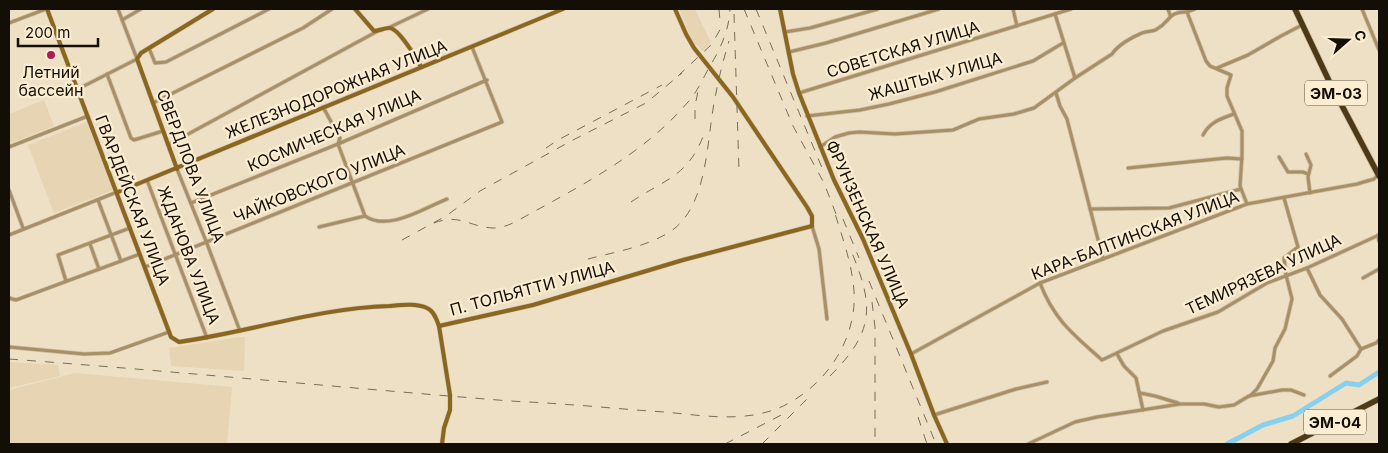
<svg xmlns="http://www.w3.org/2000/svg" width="1388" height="453" font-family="Inter,sans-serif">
	<rect width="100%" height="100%" fill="#eee0c4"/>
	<g fill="#e6d4b2">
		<polygon points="679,9 695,9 711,43 703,51 693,42"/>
		<polygon points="44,100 54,126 9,144 9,114"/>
		<polygon points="87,122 113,190 54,213 28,145"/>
		<polygon points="240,337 245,337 244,371 171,366 169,348"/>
		<polygon points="9,362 58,365 60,376 9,388"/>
		<polygon points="75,373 232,387 227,444 9,444 9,390"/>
	</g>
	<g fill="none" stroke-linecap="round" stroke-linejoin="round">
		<polyline stroke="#88d1ee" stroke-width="5" points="1227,444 1263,425 1293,416 1346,383 1359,385 1379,372"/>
		<g stroke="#cbbea6" stroke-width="4.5">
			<g id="street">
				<polyline points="1013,9 1017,26"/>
				<polyline points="1168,9 1170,15"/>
				<polyline points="1362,9 1379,50"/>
				<polyline points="1187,12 1195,9"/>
				<polyline points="1055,14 1075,78"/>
				<polyline points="122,20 141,9"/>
				<polyline points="9,23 46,9"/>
				<polyline points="388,28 428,9"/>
				<polyline points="785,32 810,28 878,9"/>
				<polyline points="149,48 155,63 166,62 269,9"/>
				<polyline points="789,52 826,43 939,9"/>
				<polyline points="1217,68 1248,55 1281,36 1302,25"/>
				<polyline points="107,74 131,138 134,140 163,131"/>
				<polyline points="78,89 137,59 118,9"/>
				<polyline points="799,93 1071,9"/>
				<polyline points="1056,93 1060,106 1067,119 1103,259"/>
				<polyline points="153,103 303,28 332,9"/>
				<polyline points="323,107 340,138 338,144 365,216"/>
				<polyline points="807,116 860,110 889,104 935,92 1033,61 1063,43"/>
				<path d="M1203 135C1210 122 1220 119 1234 114"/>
				<polyline points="168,145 376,32"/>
				<polyline points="9,147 88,116"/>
				<path d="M820 147 835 137 849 133 859 132 895 134 953 130 979 119 1014 114 1034 108 1075 78 1112 54C1118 45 1132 37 1142 33 1146 31 1153 32 1157 29 1170 22 1168 11 1187 12L1206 61 1210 66 1231 75 1227 88V96L1242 131V155L1240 186 1247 204"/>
				<polyline points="1306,154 1311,165 1308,177 1310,193"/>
				<polyline points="1279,157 1288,172 1303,172 1308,174"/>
				<polyline points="1128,168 1227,158 1242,159"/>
				<polyline points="177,169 206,241 240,331"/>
				<polyline points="147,180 207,338"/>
				<polyline points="9,190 23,228"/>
				<polyline points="98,200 121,261"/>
				<polyline points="191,203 338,144 487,80"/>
				<polyline points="1090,209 1169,208 1241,189"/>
				<polyline points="812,226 819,249 827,319"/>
				<path d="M319 227 365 216C388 232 424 208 447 199"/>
				<polyline points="9,235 117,192"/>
				<polyline points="1378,235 1379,241"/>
				<polyline points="90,244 99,269"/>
				<polyline points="145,267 502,122 472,47"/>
				<polyline points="1307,268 1320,295 1342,319 1361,349"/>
				<polyline points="1363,278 1379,269"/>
				<polyline points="66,281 58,255 130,228"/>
				<path d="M1040 283C1054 320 1074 335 1102 360L1163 331 1218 312 1267 283 1307 268 1379 235"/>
				<polyline points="9,298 16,300 140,254"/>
				<polyline points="9,347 84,354 110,353 169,332"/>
				<polyline points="911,354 1040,283 1103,259 1247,204 1357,184 1374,179 1379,174"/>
				<polyline points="1117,354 1124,366 1136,378 1143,410"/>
				<polyline points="1330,376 1357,356 1361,349 1376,343 1379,340"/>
				<polyline points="1140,393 1155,396 1178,403"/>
				<polyline points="1250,396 1257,389 1273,361 1275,348 1285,329 1292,299 1286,275 1284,258 1298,247 1284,198"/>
				<polyline points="934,415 1016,389 1047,382"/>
				<polyline points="1028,444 1075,422 1097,417 1180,404 1204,404 1219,407 1234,405 1249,396 1282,390 1291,390 1304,395"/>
			</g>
		</g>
		<g stroke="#cbbea6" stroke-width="5">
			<g id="secondary">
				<path d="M47 9 171 337 179 342C250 332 318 308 389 306 401 305 416 303 427 308 434 311 437 320 439 326L533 305 683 260 812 226V216L807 207 733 97 694 48 686 34 675 9"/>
				<path d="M355 9 374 31C379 31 384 28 389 28 398 27 417 59 421 67"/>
				<polyline points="780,9 793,74 799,93 834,180 863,239 911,354 934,415 947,444"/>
				<polyline points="177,169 137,59 141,53 213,9"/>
				<polyline points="118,192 563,9"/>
				<polyline points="439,326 450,395 450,410 444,428 442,444"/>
			</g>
		</g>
		<g stroke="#cbbea6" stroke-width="7">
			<g id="highway">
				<polyline points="1295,9 1330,83 1379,176"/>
				<polyline points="1291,444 1379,399"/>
			</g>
		</g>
		<use href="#street" stroke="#a88f65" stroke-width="3"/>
		<use href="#secondary" stroke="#8b661f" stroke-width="4"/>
		<use href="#highway" stroke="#4d3916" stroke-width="5.5"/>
		<g stroke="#766d5c" stroke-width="1" stroke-dasharray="9 9" stroke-linecap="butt">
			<polyline points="719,9 720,21"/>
			<polyline points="744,9 793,126 824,183 836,214"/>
			<polyline points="756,9 825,175"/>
			<polyline points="734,14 739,171"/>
			<polyline points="678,76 712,44 722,26"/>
			<polyline points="695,119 695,106 698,91"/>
			<polyline points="546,148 558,140 662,85"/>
			<path d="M631 202C665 179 688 177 704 134"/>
			<polyline points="843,219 859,258"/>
			<path d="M434 223C460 213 469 227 493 228 502 228 509 225 517 221 578 187 642 156 688 102 698 91 703 78 710 66 721 48 729 30 730 9"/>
			<polyline points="402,240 446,216 480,191 573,140 646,103 682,73"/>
			<path d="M588 259C615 252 645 247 668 233 710 208 706 136 716 93 719 76 724 58 729 41"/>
			<polyline points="869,281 936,444"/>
			<polyline points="872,302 875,327 875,444"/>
			<path d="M9 359C172 371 335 387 498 400 519 402 539 402 559 404 594 406 630 410 665 412 706 416 752 424 789 403 829 381 857 337 854 291 852 262 841 234 833 207"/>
			<path d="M830 376C873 333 875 308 852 253"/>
			<polyline points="918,417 927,444"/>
			<polyline points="725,444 789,411"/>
			<polyline points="762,444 810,396"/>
		</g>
	</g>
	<circle fill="#ac1e5a" stroke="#fbedd1" stroke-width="2" cx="51" cy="55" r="5"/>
	<g text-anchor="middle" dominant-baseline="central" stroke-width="4.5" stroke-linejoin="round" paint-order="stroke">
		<g fill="#fbedd1" stroke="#595143" stroke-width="1">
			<rect x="1305" y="80.5" width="62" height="25" rx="4"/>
			<rect x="1304" y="409.5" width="62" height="25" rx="4"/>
		</g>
		<g font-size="15" font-weight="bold" fill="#130e06">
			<text x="1336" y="93">ЭМ-03</text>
			<text x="1335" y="422">ЭМ-04</text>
		</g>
		<g font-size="16" fill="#130e06" stroke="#fbedd1">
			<text transform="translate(903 49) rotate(-17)">СОВЕТСКАЯ УЛИЦА</text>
			<text transform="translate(935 76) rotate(-16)">ЖАШТЫК УЛИЦА</text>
			<text transform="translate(336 89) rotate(-22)">ЖЕЛЕЗНОДОРОЖНАЯ УЛИЦА</text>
			<text transform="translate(334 130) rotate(-23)">КОСМИЧЕСКАЯ УЛИЦА</text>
			<text transform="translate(191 166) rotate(69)">СВЕРДЛОВА УЛИЦА</text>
			<text transform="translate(319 183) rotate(-22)">ЧАЙКОВСКОГО УЛИЦА</text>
			<text transform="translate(133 200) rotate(69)">ГВАРДЕЙСКАЯ УЛИЦА</text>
			<text transform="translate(868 224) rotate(66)">ФРУНЗЕНСКАЯ УЛИЦА</text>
			<text transform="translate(1135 235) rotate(-21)">КАРА-БАЛТИНСКАЯ УЛИЦА</text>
			<text transform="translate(189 255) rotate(69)">ЖДАНОВА УЛИЦА</text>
			<text transform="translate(1263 274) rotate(-25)">ТЕМИРЯЗЕВА УЛИЦА</text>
			<text transform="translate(532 288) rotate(-15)">П. ТОЛЬЯТТИ УЛИЦА</text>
		</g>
		<g font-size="16" fill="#130e06" stroke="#fbedd1">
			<text x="51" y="72">Летний<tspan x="51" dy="18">бассейн</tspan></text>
		</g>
	</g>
	<rect width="1388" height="453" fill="none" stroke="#130e06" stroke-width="20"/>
	<g transform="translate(1348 40) rotate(70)" stroke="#fbedd1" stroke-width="4" paint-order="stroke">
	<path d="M0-4L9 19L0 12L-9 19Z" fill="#130e06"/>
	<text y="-8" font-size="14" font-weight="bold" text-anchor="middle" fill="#130e06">С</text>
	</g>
	<path d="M18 38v8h80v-8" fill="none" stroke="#130e06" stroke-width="2.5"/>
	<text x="25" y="38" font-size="15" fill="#130e06" stroke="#fbedd1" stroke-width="4" paint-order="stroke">200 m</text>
</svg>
